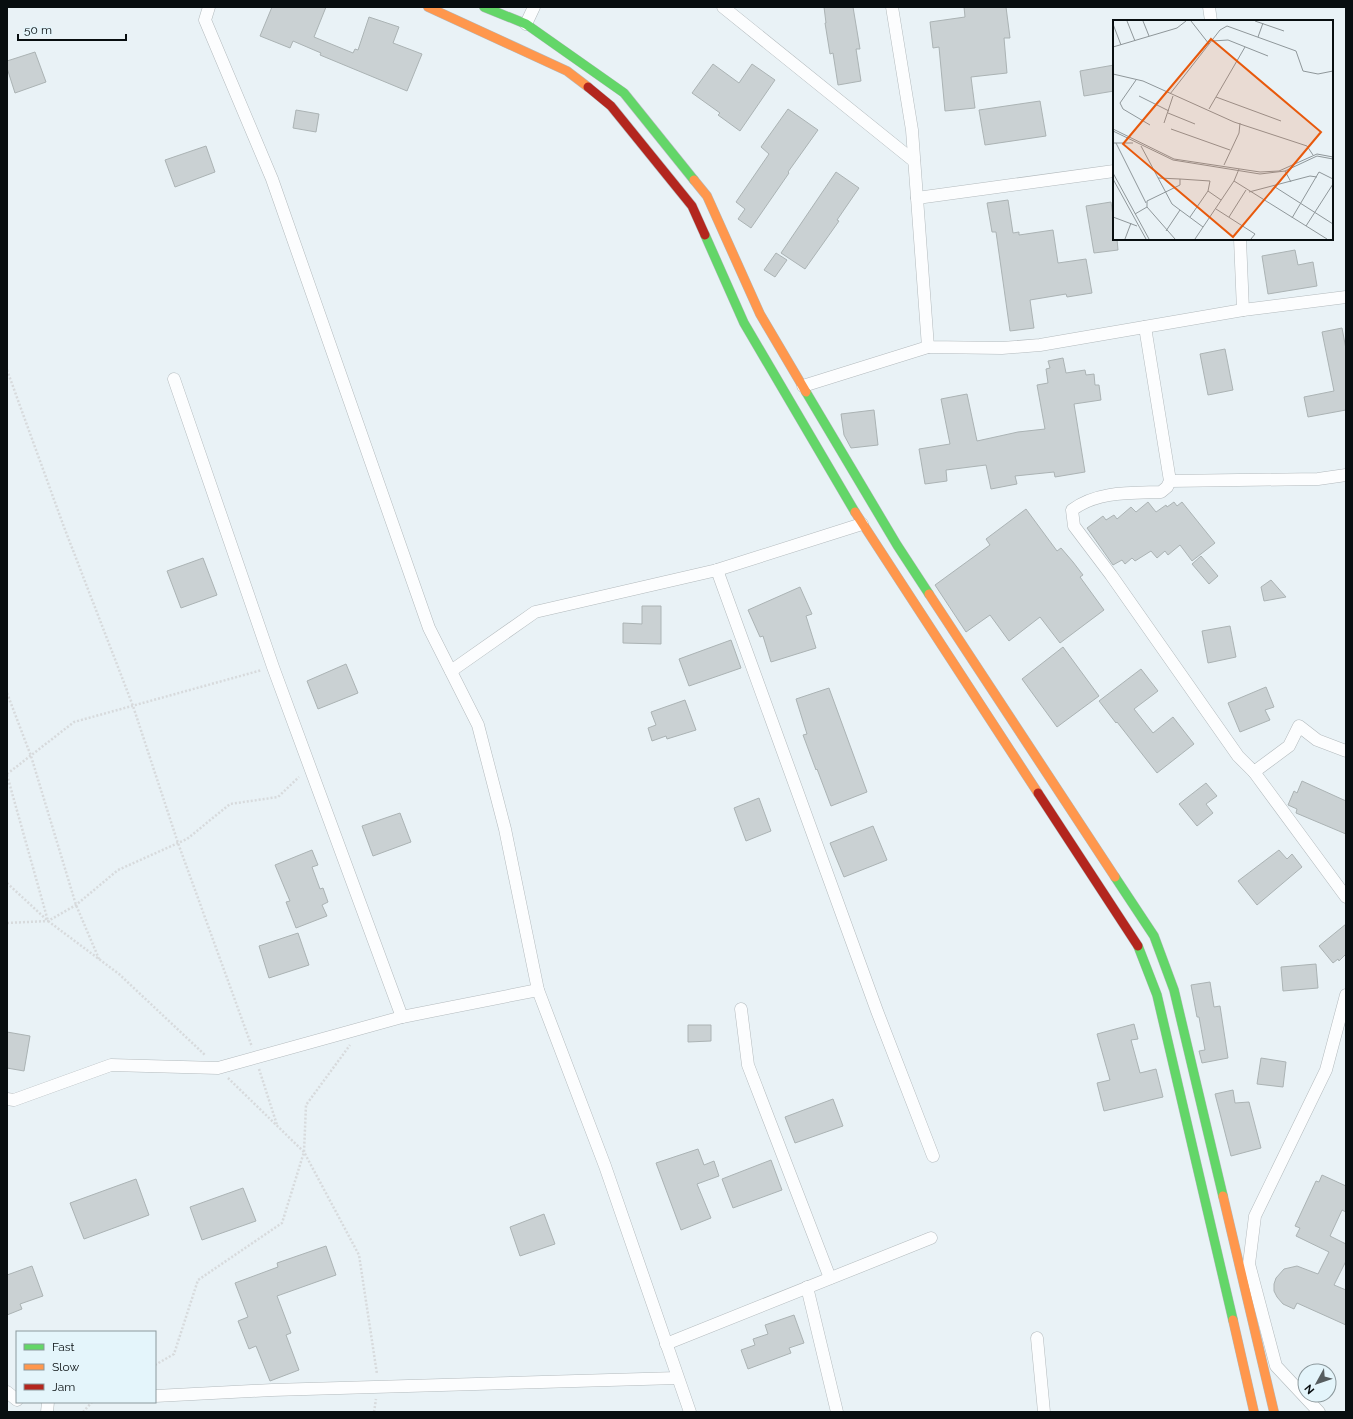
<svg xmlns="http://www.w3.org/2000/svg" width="1353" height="1419" font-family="Raleway,sans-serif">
	<rect width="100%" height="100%" fill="#e9f2f6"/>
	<g fill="#cad1d3" stroke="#abb3b4">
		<polygon points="272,7 326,7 314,37 353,53 355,49 358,50 369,17 399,27 393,43 422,54 407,91 320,55 321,53 293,41 290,48 260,36"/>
		<polygon points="824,7 853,7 860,49 856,49 861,81 838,85 833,53 830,54 825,23 826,23"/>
		<polygon points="964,7 1006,7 1010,38 1004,38 1007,73 971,77 975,108 945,111 939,47 933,48 930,22 965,17"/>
		<polygon points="35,52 46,82 15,93 7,68 7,61"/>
		<polygon points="713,64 739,83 752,64 775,80 740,131 718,115 720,113 692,93"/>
		<polygon points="1114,65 1114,91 1084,96 1080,71"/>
		<polygon points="1040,101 1046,136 985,145 979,110"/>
		<polygon points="788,109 818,130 788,172 789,173 751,228 738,219 745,209 736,202 769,154 761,147"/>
		<polygon points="296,110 319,114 316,132 293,128"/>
		<polygon points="206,146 215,172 175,187 165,160"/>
		<polygon points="836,172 859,188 837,220 839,221 805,269 781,253"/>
		<polygon points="1008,200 1013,233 1019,232 1019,235 1053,230 1058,263 1086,259 1092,293 1067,297 1066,294 1030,300 1034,328 1010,331 996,232 992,232 987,203"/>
		<polygon points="1111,202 1114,222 1114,239 1117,239 1118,250 1094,253 1086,206"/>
		<polygon points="1295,250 1298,265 1313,262 1317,286 1268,294 1262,256"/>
		<polygon points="776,253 787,260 775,277 764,270"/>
		<polygon points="1342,328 1346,349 1346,410 1308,417 1304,397 1334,391 1322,332"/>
		<polygon points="1225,349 1233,390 1208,395 1200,354"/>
		<polygon points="1063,358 1066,373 1085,370 1086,375 1094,374 1095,385 1099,385 1101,400 1074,404 1085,472 1055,477 1054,472 1015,476 1017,484 991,489 986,465 946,470 947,481 925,484 919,449 950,444 941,399 967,394 977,441 1018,432 1045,429 1037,385 1048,383 1046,369 1050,368 1048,361"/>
		<polygon points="874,410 878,445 851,448 844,435 841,414"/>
		<polygon points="1148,502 1156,512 1166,505 1167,507 1174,502 1177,506 1182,502 1215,543 1192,561 1180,545 1168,555 1165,551 1157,558 1151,551 1135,561 1132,558 1125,564 1122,560 1113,565 1087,528 1103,516 1106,520 1114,515 1117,519 1131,507 1136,512"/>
		<polygon points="1026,509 1057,551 1061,548 1073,562 1083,575 1080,577 1104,610 1060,643 1040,617 1009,641 990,615 966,632 935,585 990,545 986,539"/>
		<polygon points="1201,556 1218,576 1209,584 1192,564"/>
		<polygon points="203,558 217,595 181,608 167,571"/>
		<polygon points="1271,580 1286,597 1264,601 1261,587"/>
		<polygon points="800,587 812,614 806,616 816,648 771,662 763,636 760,637 748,610"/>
		<polygon points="642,606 661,606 661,644 623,643 623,623 642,624"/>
		<polygon points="1230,626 1236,657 1208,663 1202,631"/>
		<polygon points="731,640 741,668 689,686 679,659"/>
		<polygon points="1063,647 1099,696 1057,727 1022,679"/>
		<polygon points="346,664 358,693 318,709 307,681"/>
		<polygon points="1141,669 1158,691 1134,709 1153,733 1173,717 1194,744 1157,773 1117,722 1116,723 1099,701"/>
		<polygon points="1266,687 1274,707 1265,710 1270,720 1240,732 1228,703"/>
		<polygon points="829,688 867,792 831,806 817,769 816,770 803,735 807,734 796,699"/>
		<polygon points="685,700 696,730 667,739 666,736 652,741 648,728 656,725 651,712"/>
		<polygon points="1302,781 1346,801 1346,834 1296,813 1297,809 1288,805 1294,791 1297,793"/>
		<polygon points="1206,783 1217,796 1206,804 1213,813 1197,826 1179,804"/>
		<polygon points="759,798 771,831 746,841 734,808"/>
		<polygon points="400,813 411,842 373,856 362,826"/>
		<polygon points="873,826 887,860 844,877 830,843"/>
		<polygon points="312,850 318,865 312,867 320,889 323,888 328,902 322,905 327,916 296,928 286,902 290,901 275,865"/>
		<polygon points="1279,850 1287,859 1292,854 1302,867 1257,905 1238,881"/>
		<polygon points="1346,924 1346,954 1339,961 1338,959 1333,963 1319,946"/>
		<polygon points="298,933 309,965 269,978 259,946"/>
		<polygon points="1316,964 1318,988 1283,991 1281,967"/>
		<polygon points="1210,982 1214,1007 1220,1006 1228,1058 1202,1063 1199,1051 1205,1050 1199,1017 1197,1017 1191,985"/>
		<polygon points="1134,1024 1138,1039 1131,1040 1140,1073 1156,1069 1163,1097 1104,1111 1097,1083 1110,1080 1097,1034"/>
		<polygon points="688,1025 711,1025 711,1041 688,1042"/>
		<polygon points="7,1032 30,1036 24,1071 7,1068"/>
		<polygon points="1261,1058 1286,1062 1283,1087 1257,1084"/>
		<polygon points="1233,1090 1235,1103 1249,1102 1261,1148 1231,1156 1215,1094"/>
		<polygon points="833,1099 843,1126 795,1143 785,1117"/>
		<polygon points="698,1149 704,1165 714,1161 719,1176 697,1184 711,1218 681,1230 656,1163"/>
		<polygon points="771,1160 782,1190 733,1208 722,1179"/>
		<polygon points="1322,1175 1346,1186 1346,1212 1342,1210 1330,1236 1346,1244 1346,1261 1334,1285 1346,1290 1346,1325 1297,1303 1294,1309 1283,1304 1277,1297 1274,1291 1274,1284 1276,1278 1284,1269 1297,1266 1318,1274 1329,1252 1296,1236 1300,1228 1295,1226 1316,1181 1319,1182"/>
		<polygon points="136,1179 149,1215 84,1239 70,1203"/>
		<polygon points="243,1188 256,1221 202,1240 190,1207"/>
		<polygon points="544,1214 555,1244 520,1256 510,1227"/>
		<polygon points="326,1246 336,1275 277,1296 291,1333 286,1335 299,1370 270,1381 256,1346 249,1349 238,1321 248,1317 235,1283 278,1267 277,1263"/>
		<polygon points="32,1266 43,1296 20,1304 22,1309 7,1315 7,1275"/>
		<polygon points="794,1315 804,1343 789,1348 791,1353 748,1369 741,1350 755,1345 753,1339 768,1334 765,1325"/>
	</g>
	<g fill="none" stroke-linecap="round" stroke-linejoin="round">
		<g stroke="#b3babd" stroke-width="13">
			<g id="street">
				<polyline points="209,7 205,20 272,179 429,628 478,725 505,829 538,990 605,1166 690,1412"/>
				<polyline points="723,7 914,161"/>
				<polyline points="892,7 912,130 928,347 1002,348 1040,345 1243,310 1346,297"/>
				<polyline points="1209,7 1211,21"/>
				<polyline points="526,24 534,7"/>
				<polyline points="917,198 1114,171"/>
				<polyline points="1240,239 1243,310"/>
				<path d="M1145 327 1170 481 1167 487 1161 492C1131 493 1097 491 1072 510L1074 526 1111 575 1238 756 1254 772 1289 746 1299 726 1317 740 1346 751"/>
				<polyline points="174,379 273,667 402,1017"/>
				<polyline points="803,386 928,347"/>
				<polyline points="1170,481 1318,479 1346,475"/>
				<polyline points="717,570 877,1011 933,1156"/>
				<polyline points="451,671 535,612 717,570 862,524"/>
				<polyline points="1254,772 1346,897"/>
				<polyline points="741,1009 748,1065 830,1278"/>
				<polyline points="7,1099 14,1100 111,1065 218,1068 402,1017 538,990"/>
				<polyline points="807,1287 837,1412"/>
				<polyline points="1037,1338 1044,1412"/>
				<polyline points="666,1344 931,1238"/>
				<polyline points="7,1392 17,1400"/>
				<polyline points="155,1396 272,1390 677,1378"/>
				<polyline points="47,1412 48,1402"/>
				<polyline points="1319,1412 1276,1366 1249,1264 1255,1216 1326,1070 1346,995"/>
			</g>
		</g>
		<g stroke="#b3babd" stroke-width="10">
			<g id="fast">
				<polyline points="484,7 526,24 624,93 694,180"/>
				<polyline points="705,235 744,323 855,512"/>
				<polyline points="806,392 897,545 929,594"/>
				<polyline points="1115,877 1154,936 1174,990 1223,1196"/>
				<polyline points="1138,946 1157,995 1233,1320"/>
			</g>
		</g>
		<g stroke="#b3babd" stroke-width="10">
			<g id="slow">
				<polyline points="428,7 567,71 588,87"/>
				<polyline points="694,180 707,196 760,314 806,392"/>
				<polyline points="855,512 1038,793"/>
				<polyline points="929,594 1115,877"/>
				<polyline points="1223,1196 1274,1412"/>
				<polyline points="1233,1320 1254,1412"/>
			</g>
		</g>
		<g stroke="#b3babd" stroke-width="10">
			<g id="jam">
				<polyline points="588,87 611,106 692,206 705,235"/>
				<polyline points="1038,793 1138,946"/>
			</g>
		</g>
		<g stroke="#d7dadc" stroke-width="2.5" stroke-dasharray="2 2" stroke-linecap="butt">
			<polyline points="7,370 64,527 133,706 178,843 252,1047"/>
			<polyline points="7,693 31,756 76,905 99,959"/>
			<polyline points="7,774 74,722 262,670"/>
			<polyline points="7,775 48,921"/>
			<polyline points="7,883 48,921 119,974 205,1055"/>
			<polyline points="7,923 48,921 76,905 118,870 187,839 230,804 278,797 299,777"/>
			<polyline points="259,1069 277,1125"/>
			<polyline points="228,1078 304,1152 359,1255 377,1374"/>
			<polyline points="155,1365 174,1354 198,1280 282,1223 304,1152 306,1105 350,1045"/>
			<polyline points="83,1412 92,1402"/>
			<polyline points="374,1412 376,1399"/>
		</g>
		<use href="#street" stroke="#fcfdfe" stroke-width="12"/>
		<use href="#fast" stroke="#63d668" stroke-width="9"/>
		<use href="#slow" stroke="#ff974d" stroke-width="9"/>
		<use href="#jam" stroke="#b3261e" stroke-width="9"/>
	</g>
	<g transform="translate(1113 20)">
		<rect width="220" height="220" fill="#e9f2f6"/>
		<path fill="none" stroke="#8f979a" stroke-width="1" d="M14 1 22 21M30 1 36 16M78 1 96 24M142 1 171 11M0 4 8 25M145 17 150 3M99 21 115 20 155 36M0 27 64 8 73 1M0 54 30 61 121 102 194 126 200 135M23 60 7 83 10 89 37 105M57 74 107 10 114 6 183 31 190 51 205 54 220 51M26 76 56 91M103 77 168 101M96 89 132 27M55 93 82 104M51 103 60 76M0 109 61 139 147 152 166 151 204 134 220 137M58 109 117 130M0 111 60 140 147 154 172 151 204 136 220 139M0 123H20M3 123 33 183M28 126 59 184 67 190 53 211M111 145 126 113 127 103M172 151 178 162M0 153 36 219M45 158 67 159M0 159 33 219M121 161 126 149M162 167 220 204M136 172 197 156 204 157M34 187V181L67 165V159L97 161 95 171 108 180M103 189 142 214 138 219M67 190 90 207M22 194 34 187 62 219M0 197 24 206M77 197 95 171M116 197 133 170M179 198 206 152 220 159M193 206 220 164M12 219 18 203M82 219 121 161 214 219"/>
		<path fill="#e8590c" fill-opacity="0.15" stroke="#e8590c" stroke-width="2" d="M98 19 208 112 120 217 10 124Z"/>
		<rect width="220" height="220" fill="none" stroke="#080e10" stroke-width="2"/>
	</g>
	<rect width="1353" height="1419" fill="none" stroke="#080e10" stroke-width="16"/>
	<rect x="16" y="1331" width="140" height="72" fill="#e4f5fb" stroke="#8c999d"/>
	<rect x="24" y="1344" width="20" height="6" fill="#63d668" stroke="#8c999d"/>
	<text x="52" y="1351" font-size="12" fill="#080e10">Fast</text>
	<rect x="24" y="1364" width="20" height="6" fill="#ff974d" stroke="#8c999d"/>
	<text x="52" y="1371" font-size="12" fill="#080e10">Slow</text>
	<rect x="24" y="1384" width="20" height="6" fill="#b3261e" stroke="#8c999d"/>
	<text x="52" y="1391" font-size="12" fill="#080e10">Jam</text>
	<g transform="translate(1317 1383) rotate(230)"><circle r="19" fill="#e4f5fb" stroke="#8c999d"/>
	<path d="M0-3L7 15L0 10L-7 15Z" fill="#575e60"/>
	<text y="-6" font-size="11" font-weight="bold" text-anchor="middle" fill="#080e10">N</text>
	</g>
	<path d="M18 34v6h108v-6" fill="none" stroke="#080e10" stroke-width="2"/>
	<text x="24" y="34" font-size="12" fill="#080e10" stroke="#e4f5fb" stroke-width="3" paint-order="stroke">50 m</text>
</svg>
